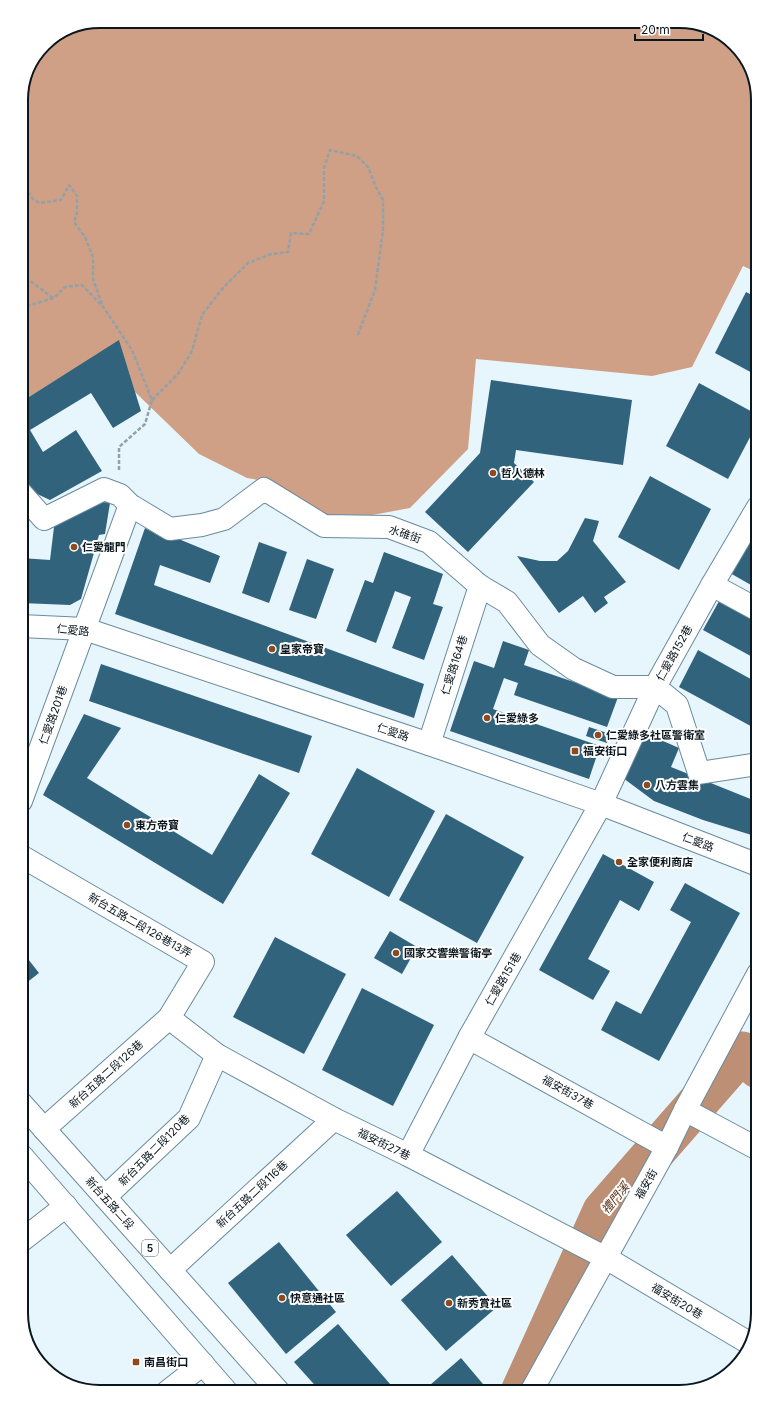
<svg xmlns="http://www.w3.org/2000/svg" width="779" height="1413" font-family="Inter,'Noto Sans TC',sans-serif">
	<rect width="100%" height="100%" fill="#e7f5fd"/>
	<polygon fill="#cfa086" points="100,21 684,21 723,34 752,70 758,100 758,273 743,266 692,367 652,376 476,359 468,449 410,508 340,521 313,511 271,482 247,478 199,454 135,392 119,341 21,402 21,95 27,70 44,44 70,27"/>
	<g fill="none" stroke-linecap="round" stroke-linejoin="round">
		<polyline stroke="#bd8f75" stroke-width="41" points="521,1392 603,1211 742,1052 758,1068"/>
	</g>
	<g fill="#31637c">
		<polygon points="746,292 758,298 758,376 715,353"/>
		<polygon points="119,340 141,411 113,428 91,393 30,430 43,452 76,430 102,471 50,500 33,492 21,481 21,402"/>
		<polygon points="491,380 632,400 623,465 516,450 514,463 534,482 468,552 425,512 480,453"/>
		<polygon points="699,383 758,415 758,422 728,479 666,446"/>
		<polygon points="650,476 711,509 679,570 618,537"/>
		<polygon points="102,501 110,503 105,534 99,535 81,599 70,605 21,603 21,558 50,560 54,527"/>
		<polygon points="585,518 599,521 593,541 626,582 604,597 608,603 595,613 583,596 559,613 517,556 540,561 557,561 568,551"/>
		<polygon points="145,528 161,537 181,540 220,556 210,583 160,565 154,585 424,684 414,718 115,614"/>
		<polygon points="750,537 758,542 758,589 730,573"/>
		<polygon points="259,542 287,552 269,603 242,593"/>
		<polygon points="384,552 443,574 433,604 443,607 424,660 392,648 411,597 395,591 376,643 346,631 365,580 373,583"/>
		<polygon points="307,559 334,569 316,619 289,610"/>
		<polygon points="723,594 758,614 758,660 703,630"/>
		<polygon points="503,641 529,650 524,665 618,697 607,727 514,695 518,683 504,678 493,709 600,746 589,779 450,731 474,661 494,668"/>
		<polygon points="698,650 758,683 758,730 679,687"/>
		<polygon points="21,663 27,663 24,698 21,697"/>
		<polygon points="101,664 312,736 299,773 89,701"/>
		<polygon points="84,714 121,728 87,778 212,855 259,774 290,793 223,904 43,795"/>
		<polygon points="589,727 610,734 607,743 586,736"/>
		<polygon points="645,733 679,748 671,767 758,802 758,837 703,820 654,801 623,778"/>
		<polygon points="357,768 435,811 389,897 311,854"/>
		<polygon points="446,814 524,857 477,943 399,900"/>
		<polygon points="603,854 654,882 639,911 620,900 588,959 610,971 593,1000 539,970"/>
		<polygon points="685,883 740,913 659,1061 601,1030 616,1001 641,1014 691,922 670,910"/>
		<polygon points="390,931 417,947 402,974 374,958"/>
		<polygon points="275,937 346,974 304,1054 233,1017"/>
		<polygon points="21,950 39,973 21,987"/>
		<polygon points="362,988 434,1025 393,1106 322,1070"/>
		<polygon points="397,1191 442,1242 391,1286 346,1235"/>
		<polygon points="279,1242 336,1312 286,1354 228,1283"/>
		<polygon points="452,1255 497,1307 446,1351 401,1300"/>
		<polygon points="338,1324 397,1392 321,1392 294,1362"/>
		<polygon points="461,1358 488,1390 487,1392 422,1392"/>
	</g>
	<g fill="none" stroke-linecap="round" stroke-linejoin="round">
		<g stroke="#6a8b9d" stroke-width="24">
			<g id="minor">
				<polyline points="21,493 44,519 104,489 120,495 130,505 170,529 202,525 224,519 264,489 324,526 389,527 429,542 480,586 507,602 540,645 574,669 613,687 655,687 677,705 699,773 758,764"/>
				<polyline points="712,585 758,610"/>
				<polyline points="21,626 85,629 429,744 601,804 758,865"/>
				<polyline points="429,744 480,586"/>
				<polyline points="21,801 130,505"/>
				<polyline points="21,856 203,962 169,1018 44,1129"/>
				<polyline points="169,1018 217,1055 334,1119 408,1155 606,1258 749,1343"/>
				<polyline points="469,1038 667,1147"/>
				<polyline points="685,1110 758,1149"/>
				<polyline points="408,1155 469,1038 601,804 655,687 712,585 758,507"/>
				<polyline points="105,1197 189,1118 217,1055"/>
				<polyline points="21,1241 66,1206"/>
				<polyline points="170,1270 334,1119"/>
				<polyline points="167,1392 203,1364"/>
				<polyline points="531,1392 667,1147 685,1110 758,974"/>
			</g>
		</g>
		<g stroke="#6a8b9d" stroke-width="24">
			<g id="major">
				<polyline points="21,1103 279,1392"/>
				<polyline points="21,1155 227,1392"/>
			</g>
		</g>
		<g stroke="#93a0a8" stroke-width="2.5" stroke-dasharray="4 2" stroke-linecap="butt">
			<polyline points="21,182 32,198 39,203 61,200 69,185 77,196 77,213 74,222 85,237 93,257 93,279 103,307"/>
			<polyline points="21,274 53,298"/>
			<polyline points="21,308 54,298 65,287 82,285 104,308 132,350 152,400 145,424 119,447 119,471"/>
			<polyline points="152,400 178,374 192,351 202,315 222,289 248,263 271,254 288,252 291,233 309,234 324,201 324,168 330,150 357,156 368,167 376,187 383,200 383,230 375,290 357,337"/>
		</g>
		<use href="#minor" stroke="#fff" stroke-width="22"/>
		<use href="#major" stroke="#fff" stroke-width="22"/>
	</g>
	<g fill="#8e4a1d" stroke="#fff" stroke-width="1.5">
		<circle cx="493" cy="473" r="4"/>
		<circle cx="74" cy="547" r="4"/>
		<circle cx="272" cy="649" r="4"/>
		<circle cx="487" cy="718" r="4"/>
		<circle cx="598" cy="735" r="4"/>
		<rect x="571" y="747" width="8" height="8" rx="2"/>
		<circle cx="647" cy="785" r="4"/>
		<circle cx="127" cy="825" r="4"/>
		<circle cx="619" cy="862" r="4"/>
		<circle cx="396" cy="953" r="4"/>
		<circle cx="282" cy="1298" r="4"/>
		<circle cx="449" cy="1303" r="4"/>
		<rect x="132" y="1358" width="8" height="8" rx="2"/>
	</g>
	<g text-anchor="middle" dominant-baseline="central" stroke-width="4" stroke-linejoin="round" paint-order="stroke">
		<rect fill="#fff" stroke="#545d62" stroke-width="1" x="142" y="1240" width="16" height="16" rx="3"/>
		<g font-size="10" font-weight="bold" fill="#0a171e">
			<text x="150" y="1248">5</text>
		</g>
		<g font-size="11" font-weight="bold" fill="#0a171e" stroke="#fff" text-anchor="start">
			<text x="501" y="473">哲人德林</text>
			<text x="82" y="547">仁愛龍門</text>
			<text x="280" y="649">皇家帝寶</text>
			<text x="495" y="718">仁愛綠多</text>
			<text x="606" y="735">仁愛綠多社區警衛室</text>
			<text x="583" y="751">福安街口</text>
			<text x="655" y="785">八方雲集</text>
			<text x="135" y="825">東方帝寶</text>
			<text x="627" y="862">全家便利商店</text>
			<text x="404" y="953">國家交響樂警衛亭</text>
			<text x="290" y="1298">快意通社區</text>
			<text x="457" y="1303">新秀賞社區</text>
			<text x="144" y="1362">南昌街口</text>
		</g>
		<g font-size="11" fill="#0a171e" stroke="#fff">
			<text transform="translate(405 534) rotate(19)">水碓街</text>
			<text transform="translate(73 630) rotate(6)">仁愛路</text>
			<text transform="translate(674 653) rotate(-61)">仁愛路152巷</text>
			<text transform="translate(454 665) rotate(-72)">仁愛路164巷</text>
			<text transform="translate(53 715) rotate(-70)">仁愛路201巷</text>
			<text transform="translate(393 732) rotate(19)">仁愛路</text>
			<text transform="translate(698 842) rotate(21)">仁愛路</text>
			<text transform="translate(140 925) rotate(30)">新台五路二段126巷13弄</text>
			<text transform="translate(503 979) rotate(-60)">仁愛路151巷</text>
			<text transform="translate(106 1074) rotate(-42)">新台五路二段126巷</text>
			<text transform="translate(568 1092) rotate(29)">福安街37巷</text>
			<text transform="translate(384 1144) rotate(26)">福安街27巷</text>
			<text transform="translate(154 1150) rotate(-45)">新台五路二段120巷</text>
			<text transform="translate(646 1184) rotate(-61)">福安街</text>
			<text transform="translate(252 1194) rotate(-43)">新台五路二段116巷</text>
			<text transform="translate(110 1203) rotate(48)">新台五路二段</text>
			<text transform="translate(677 1301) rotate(31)">福安街20巷</text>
		</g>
		<g font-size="12" font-style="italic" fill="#542809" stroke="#fff">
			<text transform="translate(615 1198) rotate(-51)">禮門溪</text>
		</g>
	</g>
	<path d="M0 0H779V1413H0ZM100 28H679A72 72 0 0 1 751 100V1313A72 72 0 0 1 679 1385H100A72 72 0 0 1 28 1313V100A72 72 0 0 1 100 28Z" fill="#fff" fill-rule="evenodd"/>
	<path fill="none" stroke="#0a171e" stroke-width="2" d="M100 28H679A72 72 0 0 1 751 100V1313A72 72 0 0 1 679 1385H100A72 72 0 0 1 28 1313V100A72 72 0 0 1 100 28Z"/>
	<path d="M635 34v6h68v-6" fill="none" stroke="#0a171e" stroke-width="2"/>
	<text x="641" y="34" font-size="12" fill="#0a171e" stroke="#ffffff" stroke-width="3" paint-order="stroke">20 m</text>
</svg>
